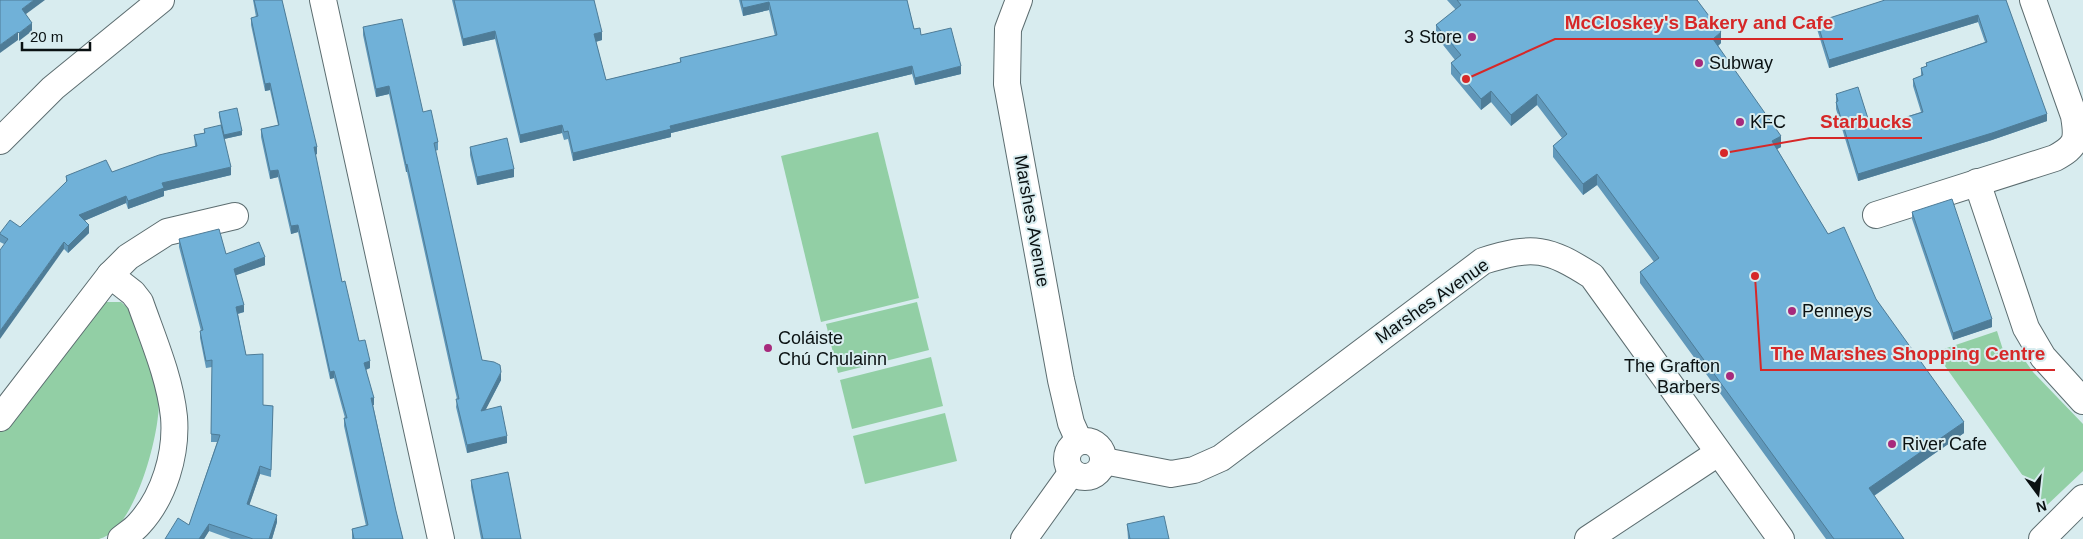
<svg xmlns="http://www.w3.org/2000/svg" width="2083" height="539" font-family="Arial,sans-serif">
	<rect width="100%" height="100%" fill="#d8ecef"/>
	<g fill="#92cfa5">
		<polygon points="878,132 919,298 821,322 781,156"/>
		<path d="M103 302H121L129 309C137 331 150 354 155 377 157 388 160 405 158 416 155 447 133 531 99 539H0V427Z"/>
		<polygon points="917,302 929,350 838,373 826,324"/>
		<polygon points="1997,331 2004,353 2011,351 2021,355 2033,372 2083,424 2083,471 2045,507 1935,352"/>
		<polygon points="931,357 943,406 852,429 840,380"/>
		<polygon points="945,413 957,461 865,484 853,436"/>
	</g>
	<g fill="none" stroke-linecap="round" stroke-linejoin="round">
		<g stroke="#5c6d70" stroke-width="28">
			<g id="minor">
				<polyline points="323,0 441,539"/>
				<polyline points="1019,0 1008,29 1007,84 1061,380 1071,423 1079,441"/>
				<polyline points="0,141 53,88 161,0"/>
				<polyline points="1977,182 2026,328 2043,357 2083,401"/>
				<path d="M1876 215 2055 158C2077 146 2078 140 2074 116L2033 0"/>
				<polyline points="110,275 128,257 167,232 235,216"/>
				<path d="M0 418 110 275 133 293 140 302C153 339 170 378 174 417 177 454 164 497 139 524 134 530 127 534 121 539"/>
				<circle cx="1085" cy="459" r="18"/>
				<path d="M1104 461 1171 474 1194 470 1221 458 1483 261C1534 245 1548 248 1592 276L1781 539"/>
				<polyline points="1024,539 1072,472"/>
				<polyline points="1588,539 1718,453"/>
				<polyline points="2042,539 2083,498"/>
			</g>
		</g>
		<use href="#minor" stroke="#fff" stroke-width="26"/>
	</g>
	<g fill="#6098ba">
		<polygon points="253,0 282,0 317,154 315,155 342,282 359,341 370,368 366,370 374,405 373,405 396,511 403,539 352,539 352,529 366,526 344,426 344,418 345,418 334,378 330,379 298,232 291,234 278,177 270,179 261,137 261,129 278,125 270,90 265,91 251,25 251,18 256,17"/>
		<polygon points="452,0 594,0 602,40 596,42 606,80 680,62 680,58 775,36 769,10 743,16 739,0 907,0 914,29 961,74 915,85 912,74 671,133 671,137 573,161 568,139 564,140 562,133 520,143 495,39 463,46"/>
		<polygon points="1447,0 1697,0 1721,43 1718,46 1781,147 1777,149 1828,234 1876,299 1964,433 1874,496 1904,539 1826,539 1640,283 1640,272 1654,262 1597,185 1583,195 1553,157 1553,146 1562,138 1537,105 1511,126 1491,102 1481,110 1451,74 1451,63 1455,60 1436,36 1436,25 1456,10"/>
		<polygon points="2006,0 2047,121 1992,140 1858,181 1836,109 1836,94 1871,128 1921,112 1913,86 1913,79 1921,76 1921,68 1926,66 1926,63 1985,42 1978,22 1829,68 1817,29 1817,22"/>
		<polygon points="363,27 423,112 438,142 438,150 435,151 482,360 501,380 485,410 507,443 467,453 456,407 457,399 407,172 406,172 389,94 376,97 363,35"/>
		<polygon points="219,112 242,135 224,139 219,116"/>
		<polygon points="204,129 231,175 164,191 164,196 128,209 126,203 84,221 89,233 68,253 64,249 4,244 0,242 0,233 20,227 66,182 66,176 112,172 195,146 194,135 204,133"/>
		<polygon points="470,147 514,177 477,185 470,155"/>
		<polygon points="1912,212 1992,327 1953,340 1912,219"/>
		<polygon points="179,239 226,254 265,265 236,275 244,312 238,314 246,355 263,405 273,406 271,477 260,474 249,505 277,522 272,539 231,539 209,531 204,539 165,539 189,525 217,442 211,442 212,367 206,368 200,338 200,331 201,331 179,247"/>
		<polygon points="471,480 521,539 481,539 471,487"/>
		<polygon points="1127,524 1169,539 1128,539"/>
	</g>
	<g fill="#4e7c97">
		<polygon points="34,0 45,0 22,17 22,9"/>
		<polygon points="769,2 769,10 743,16 743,8"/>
		<polygon points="1978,15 1978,22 1829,68 1829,60"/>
		<polygon points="32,23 32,31 19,41 19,33"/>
		<polygon points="495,31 495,39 463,46 463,39"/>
		<polygon points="18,32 18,40 0,53 0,45"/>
		<polygon points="602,32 602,40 594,42 594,34"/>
		<polygon points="1721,32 1721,43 1713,50 1713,39"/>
		<polygon points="912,66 912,74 671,133 671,137 573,161 573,153 670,126"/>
		<polygon points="961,66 961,74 915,85 915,78"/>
		<polygon points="270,83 270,90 265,91 265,84"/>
		<polygon points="389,86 389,94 376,97 376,89"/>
		<polygon points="1491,91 1491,102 1481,110 1481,99"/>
		<polygon points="1537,94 1537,105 1511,126 1511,115"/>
		<polygon points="2047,114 2047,121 1992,140 1858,181 1858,174"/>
		<polygon points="562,125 562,133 520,143 520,135"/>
		<polygon points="242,131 242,135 224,139 224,135"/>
		<polygon points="1781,136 1781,147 1772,152 1772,141"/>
		<polygon points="314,147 317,147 317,154 314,155"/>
		<polygon points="407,164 407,172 406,172 406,165"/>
		<polygon points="231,167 231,175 164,191 164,196 128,209 128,201 162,183"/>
		<polygon points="514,169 514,177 477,185 477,177"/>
		<polygon points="278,170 278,177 270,179 270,171"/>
		<polygon points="1597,174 1597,185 1583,195 1583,184"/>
		<polygon points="126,196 126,203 79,223 79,215"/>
		<polygon points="89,225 89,233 68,253 68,246"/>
		<polygon points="298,225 298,232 291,234 291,226"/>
		<polygon points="64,242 64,249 0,339 0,331"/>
		<polygon points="265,257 265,265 234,276 234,269"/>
		<polygon points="244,305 244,312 236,314 236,307"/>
		<polygon points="1992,319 1992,327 1953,340 1953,333"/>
		<polygon points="370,361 370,368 364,370 364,363"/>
		<polygon points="334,371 334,378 330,379 330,372"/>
		<polygon points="501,372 501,380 481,419 481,411"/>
		<polygon points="371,398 374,398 374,405 371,406"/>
		<polygon points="1964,422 1964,433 1869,499 1869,488"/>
		<polygon points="507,436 507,443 467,453 467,445"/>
		<polygon points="260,466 260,474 247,512 247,504"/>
		<polygon points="277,515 277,522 272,539 269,539"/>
		<polygon points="209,524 209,531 204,539 199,539"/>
	</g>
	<g fill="#70b1d8" stroke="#4e7c97">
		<polygon points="0,0 34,0 22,9 32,23 19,33 18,32 0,45"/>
		<polygon points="254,0 282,0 317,147 314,147 342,282 345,281 359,341 365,340 370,361 364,363 374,398 371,398 396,511 403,539 354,539 352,529 368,525 344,418 347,418 334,371 330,372 298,225 291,226 278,170 270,171 261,129 279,125 270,83 265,84 251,18 258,16"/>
		<polygon points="454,0 594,0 602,32 594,34 606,80 681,62 680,58 777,35 769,2 743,8 741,0 907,0 914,29 920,28 921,35 951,28 961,66 915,78 912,66 670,126 671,129 573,153 568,131 564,132 562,125 520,135 495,31 463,39"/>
		<polygon points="1457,0 1697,0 1721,32 1713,39 1781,136 1772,141 1828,234 1844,227 1876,299 1964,422 1869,488 1904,539 1834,539 1640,272 1659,258 1597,174 1583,184 1553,146 1567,134 1537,94 1511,115 1491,91 1481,99 1451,63 1461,55 1436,25 1461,5"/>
		<polygon points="1885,0 2006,0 2047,114 1992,133 1858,174 1836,102 1838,101 1836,94 1858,87 1871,128 1923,112 1913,79 1923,75 1921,68 1927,66 1926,63 1987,42 1978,15 1829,60 1817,22"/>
		<polygon points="402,19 423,112 431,110 438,142 434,143 482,360 494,362 500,365 501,372 481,411 501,406 507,436 467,445 456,399 459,399 407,164 406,165 389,86 376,89 363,27"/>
		<polygon points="237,108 242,131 224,135 219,112"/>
		<polygon points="221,125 231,167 162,183 164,188 128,201 126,196 79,215 89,225 68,246 64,242 0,331 0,250 8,239 0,234 0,233 10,220 20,227 67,181 66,176 106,160 112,172 159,155 197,146 194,135 205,133 204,129"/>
		<polygon points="507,138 514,169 477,177 470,147"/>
		<polygon points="1952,199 1992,319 1953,333 1912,212"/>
		<polygon points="219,229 226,254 259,242 265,257 234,269 244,305 236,307 246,355 263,354 263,405 273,406 271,470 260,466 247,504 277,515 269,539 253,539 209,524 199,539 165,539 178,518 189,525 220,435 211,434 212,360 206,361 200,331 203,330 179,239"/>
		<polygon points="508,472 521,539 483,539 471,480"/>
		<polygon points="1164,516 1169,539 1130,539 1127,524"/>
	</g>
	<g fill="#a72a7c" stroke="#d8ecef" stroke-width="2">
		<circle cx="1472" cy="37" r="5"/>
		<circle cx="1699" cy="63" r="5"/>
		<circle cx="1740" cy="122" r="5"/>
		<circle cx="1792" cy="311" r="5"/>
		<circle cx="768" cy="348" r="5"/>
		<circle cx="1730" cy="376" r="5"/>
		<circle cx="1892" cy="444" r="5"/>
	</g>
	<g text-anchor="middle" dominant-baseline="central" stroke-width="4" stroke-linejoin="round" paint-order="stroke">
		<g font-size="18" fill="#0a1112" stroke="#d8ecef" text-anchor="start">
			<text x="1462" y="37" text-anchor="end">3 Store</text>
			<text x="1709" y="63">Subway</text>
			<text x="1750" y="122">KFC</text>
			<text x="1802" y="311">Penneys</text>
			<text x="778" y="338">Coláiste<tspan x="778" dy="21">Chú Chulainn</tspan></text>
			<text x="1720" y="366" text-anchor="end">The Grafton<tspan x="1720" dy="21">Barbers</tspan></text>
			<text x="1902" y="444">River Cafe</text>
		</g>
		<g font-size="18" fill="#0a1112" stroke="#d8ecef">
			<text transform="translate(1032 221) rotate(80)">Marshes Avenue</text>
			<text transform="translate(1432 301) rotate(-35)">Marshes Avenue</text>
		</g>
	</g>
	<path fill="none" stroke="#d62828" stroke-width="2" d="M1466 79L1555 39H1843M1724 153L1810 138H1922M1755 276L1761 370H2055"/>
	<g fill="#d62828" stroke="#d8ecef" stroke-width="2">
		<circle cx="1466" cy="79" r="5"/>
		<circle cx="1724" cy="153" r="5"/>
		<circle cx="1755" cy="276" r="5"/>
	</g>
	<g font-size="19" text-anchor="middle" font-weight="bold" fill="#d62828" stroke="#d8ecef" stroke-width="4" stroke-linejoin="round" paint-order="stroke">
		<text x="1699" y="29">McCloskey's Bakery and Cafe</text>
		<text x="1866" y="128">Starbucks</text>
		<text x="1908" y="360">The Marshes Shopping Centre</text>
	</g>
	<g transform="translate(2038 494) rotate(165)" stroke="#d8ecef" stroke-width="4" paint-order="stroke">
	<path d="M0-4L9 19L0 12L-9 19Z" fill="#0a1112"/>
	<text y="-8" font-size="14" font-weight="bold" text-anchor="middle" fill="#0a1112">N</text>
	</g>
	<path d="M22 42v8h68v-8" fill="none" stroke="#0a1112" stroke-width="2.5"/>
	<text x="30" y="42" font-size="15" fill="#0a1112" stroke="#d8ecef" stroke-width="4" paint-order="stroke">20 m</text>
</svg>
